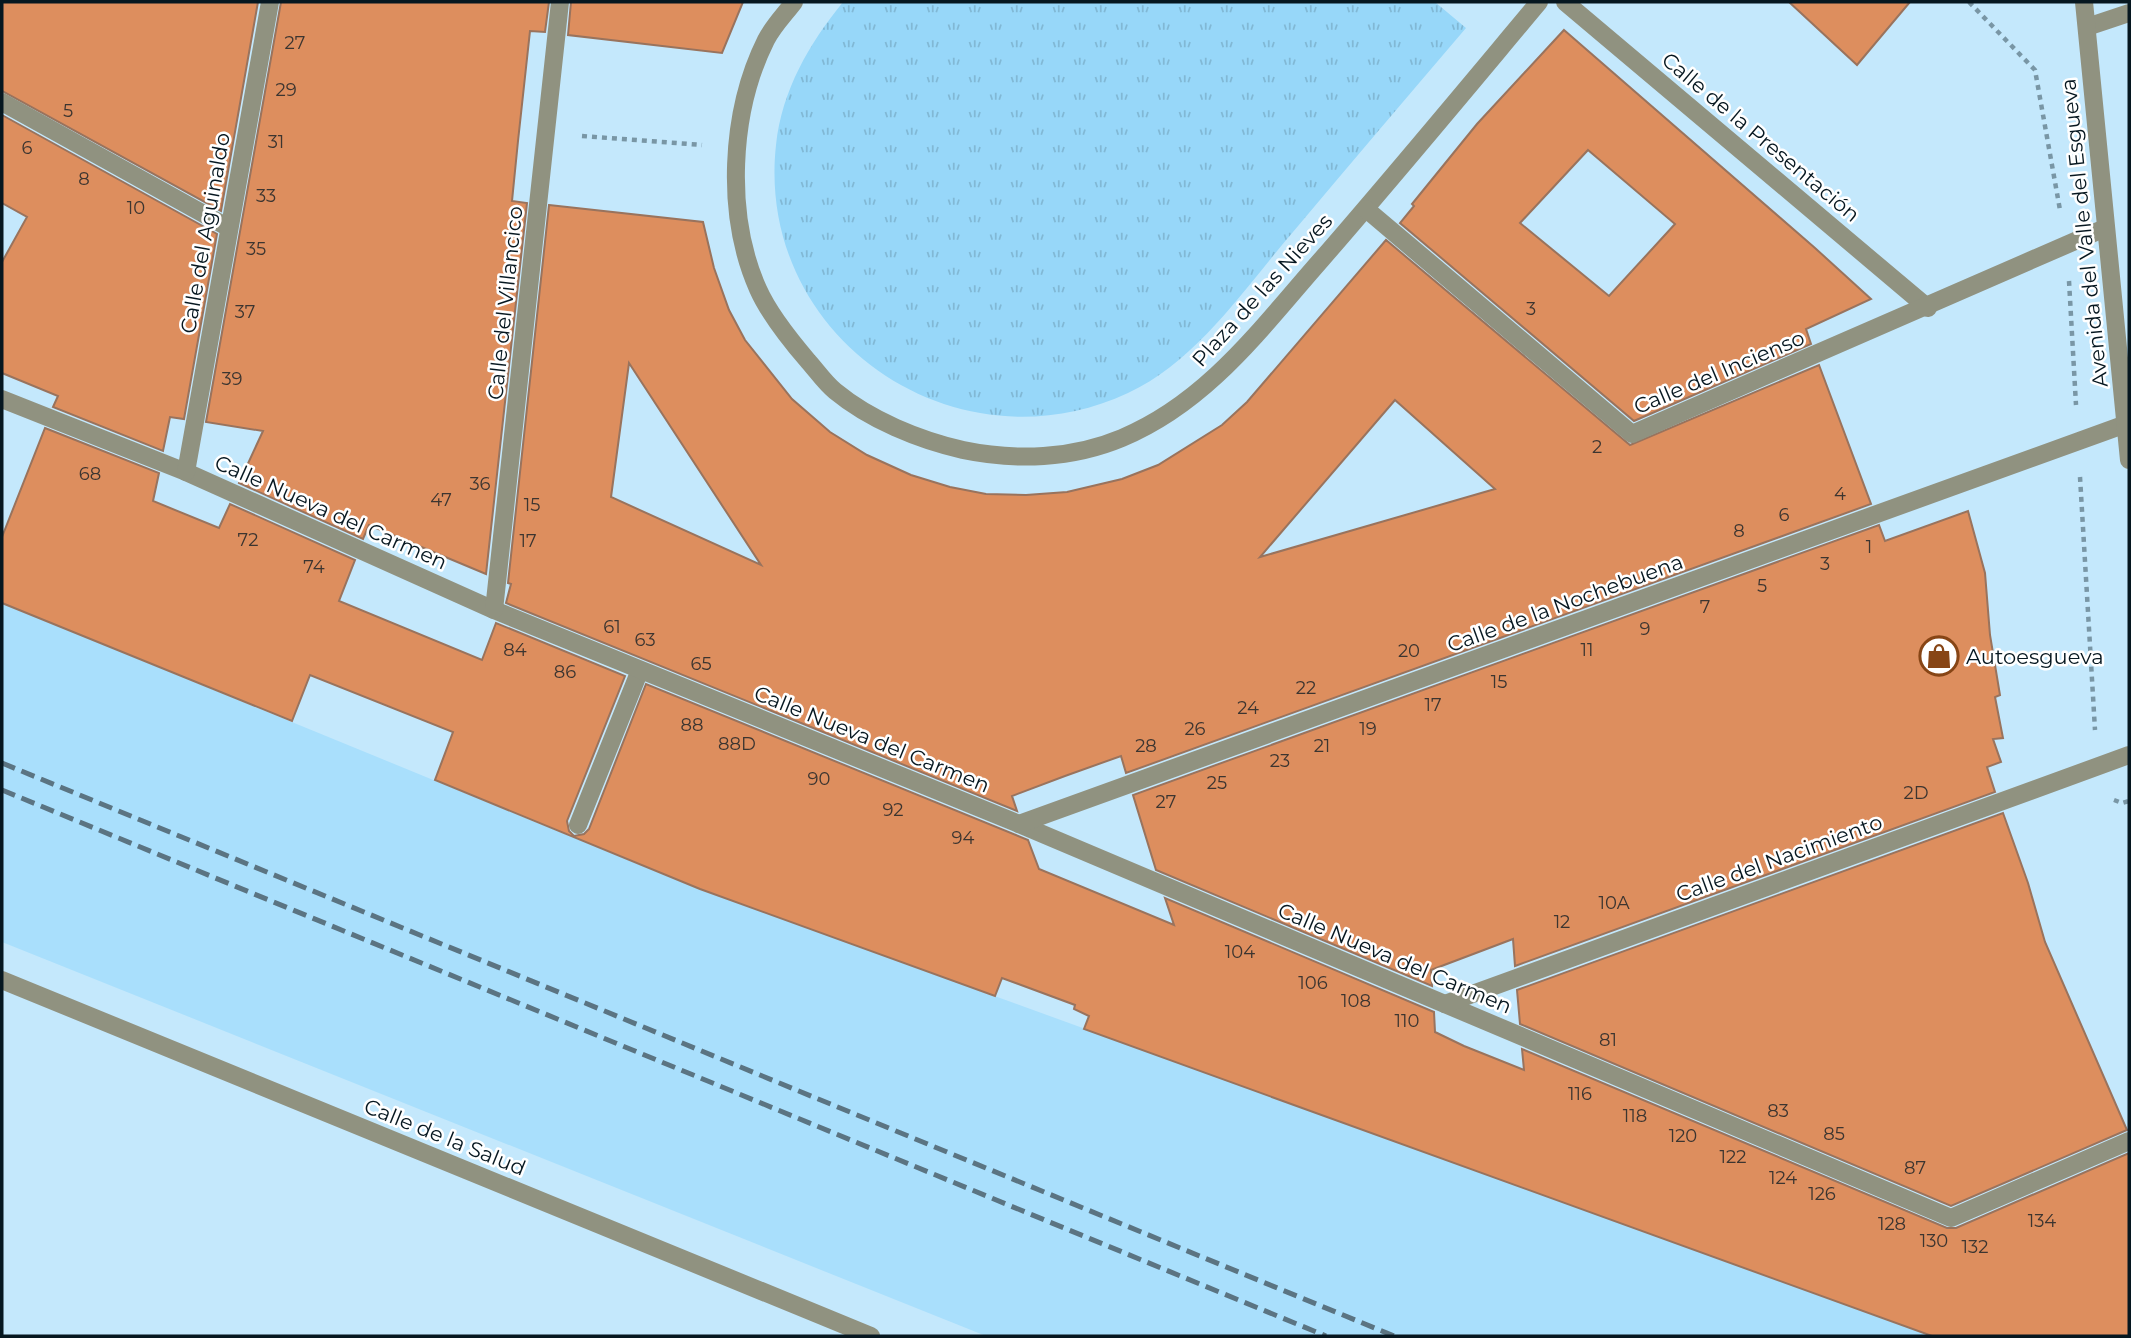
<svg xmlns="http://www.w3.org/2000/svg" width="2131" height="1338" font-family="Montserrat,sans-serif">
	<defs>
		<pattern id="park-tufts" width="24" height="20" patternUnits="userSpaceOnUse" patternTransform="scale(1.75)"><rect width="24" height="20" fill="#97d7f9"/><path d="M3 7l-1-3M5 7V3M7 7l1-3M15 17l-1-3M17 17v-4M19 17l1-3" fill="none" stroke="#81b8d5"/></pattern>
	</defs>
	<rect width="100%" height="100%" fill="#c4e8fc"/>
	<polygon fill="#a9dffc" points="2,603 694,887 1932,1336 986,1336 2,942"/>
	<path fill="url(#park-tufts)" d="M843 2H1435L1466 28C1408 96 1350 164 1293 232 1244 289 1197 361 1128 393 955 474 755 337 776 145 782 90 809 44 843 2Z"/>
	<g fill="#dd8e5e" stroke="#99735d" stroke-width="2" fill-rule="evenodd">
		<polygon points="2,2 258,2 221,211 2,91"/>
		<polygon points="281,2 549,2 545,32 530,31 518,141 512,201 527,203 486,574 369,525 363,539 239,483 263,431 206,422"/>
		<polygon points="571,2 743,2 722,53 568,35"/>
		<polygon points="1789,2 1910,2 1857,65"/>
		<path d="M1564 30 1815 248 1871 299 1806 329 1811 344 1634 421 1400 223 1414 206 1412 204 1477 124ZM1588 150 1675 224 1609 296 1520 223Z"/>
		<polygon points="2,115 217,234 184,419 170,417 163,451 53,407 58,396 2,373 2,262 27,217 2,203"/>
		<path d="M549 205 703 222 714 268 729 310 745 340 792 399 830 432 867 455 911 475 950 487 986 494 1026 495 1067 492 1122 479 1158 465 1222 425 1247 402 1386 240 1630 445 1819 365 1871 504 1126 773 1121 756 1065 776 1012 796 1017 811 506 603 511 584 508 583ZM629 363 761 565 611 497ZM1395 400 1495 489 1260 557Z"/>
		<polygon points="45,428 159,473 153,501 219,528 230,504 355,560 339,601 482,660 496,623 625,676 567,821 569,831 574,836 584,834 589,829 646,684 1028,840 1039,869 1174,925 1165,898 1434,1012 1435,1032 1464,1046 1524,1070 1522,1049 1947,1228 1956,1228 2129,1153 2129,1336 1932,1336 1084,1029 1089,1016 1074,1009 1075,1005 1002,978 995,996 700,889 435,780 453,732 310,675 292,721 2,603 2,537"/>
		<polygon points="1968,511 1985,573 1990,635 2000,695 1995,697 2003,738 1993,739 2001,762 1987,767 1995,792 1515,966 1513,939 1431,970 1432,986 1156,870 1133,795 1879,525 1885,541"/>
		<polygon points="2003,813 2028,883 2045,942 2127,1130 1951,1206 1520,1024 1517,990"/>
	</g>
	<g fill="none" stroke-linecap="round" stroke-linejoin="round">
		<g stroke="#7996a5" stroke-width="4.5" stroke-dasharray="5 5" stroke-linecap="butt">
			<polyline points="1969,2 2035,70 2060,210"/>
			<polyline points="582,136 702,145"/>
			<polyline points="2069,281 2076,405"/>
			<polyline points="2080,477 2095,730"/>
			<polyline points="2114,800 2122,803 2129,801"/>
		</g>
		<polyline stroke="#909280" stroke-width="18" points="578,825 640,670"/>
		<g stroke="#909280" stroke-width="18">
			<path d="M794 2C785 14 773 26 766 40 730 112 725 215 758 289 769 314 790 340 808 361 817 371 825 383 835 391 870 420 919 440 963 450 1016 461 1072 459 1122 438 1208 402 1261 328 1321 260 1395 175 1467 88 1539 2"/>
			<polyline points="1565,2 1928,308"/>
			<polyline points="2087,27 2129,13"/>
			<polyline points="2,102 229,228"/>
			<polyline points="1366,209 1632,434 2105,228"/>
			<polyline points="2,399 186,472 494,610 1019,824 1951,1218 2129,1141"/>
			<polyline points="186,472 270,2"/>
			<polyline points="494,610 560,2"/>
			<polyline points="1019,824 2126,424"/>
			<polyline points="2,980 871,1336"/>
			<polyline points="1445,1004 2129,755"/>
		</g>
		<polyline stroke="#909280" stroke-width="18" points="2084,2 2129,460"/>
		<g stroke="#5b7482" stroke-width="5" stroke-dasharray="14 7" stroke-linecap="butt">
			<polyline points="2,763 1394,1336"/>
			<polyline points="2,790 1326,1336"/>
		</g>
	</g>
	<defs>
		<g id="shop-ring" transform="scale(2.0125)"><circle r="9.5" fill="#fff" stroke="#874515" stroke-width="1.5"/><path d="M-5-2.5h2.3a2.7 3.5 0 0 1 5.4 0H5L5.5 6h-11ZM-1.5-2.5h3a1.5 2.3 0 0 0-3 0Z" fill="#874515"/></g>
	</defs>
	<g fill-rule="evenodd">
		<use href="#shop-ring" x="1939" y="656"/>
	</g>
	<g text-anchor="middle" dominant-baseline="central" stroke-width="5" stroke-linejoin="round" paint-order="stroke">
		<g font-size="18" fill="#3c3530">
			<text x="295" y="43">27</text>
			<text x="286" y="90">29</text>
			<text x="68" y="111">5</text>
			<text x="276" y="142">31</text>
			<text x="27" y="148">6</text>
			<text x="84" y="179">8</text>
			<text x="266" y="196">33</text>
			<text x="136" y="208">10</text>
			<text x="256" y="249">35</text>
			<text x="1531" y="309">3</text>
			<text x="245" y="312">37</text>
			<text x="232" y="379">39</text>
			<text x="1597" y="447">2</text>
			<text x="90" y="474">68</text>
			<text x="480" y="484">36</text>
			<text x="1840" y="494">4</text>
			<text x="441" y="500">47</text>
			<text x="532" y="505">15</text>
			<text x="1784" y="515">6</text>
			<text x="1739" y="531">8</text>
			<text x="248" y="540">72</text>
			<text x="528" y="541">17</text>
			<text x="1869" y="547">1</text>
			<text x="1825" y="564">3</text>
			<text x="314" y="567">74</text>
			<text x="1762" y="586">5</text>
			<text x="1705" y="607">7</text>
			<text x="612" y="627">61</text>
			<text x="1645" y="629">9</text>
			<text x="645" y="640">63</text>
			<text x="515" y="650">84</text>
			<text x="1587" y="650">11</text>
			<text x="1409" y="651">20</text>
			<text x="701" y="664">65</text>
			<text x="565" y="672">86</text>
			<text x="1499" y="682">15</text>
			<text x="1306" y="688">22</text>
			<text x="1433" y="705">17</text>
			<text x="1248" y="708">24</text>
			<text x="692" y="725">88</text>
			<text x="1195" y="729">26</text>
			<text x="1368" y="729">19</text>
			<text x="737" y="744">88D</text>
			<text x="1146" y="746">28</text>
			<text x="1322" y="746">21</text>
			<text x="1280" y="761">23</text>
			<text x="819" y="779">90</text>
			<text x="1217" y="783">25</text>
			<text x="1916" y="793">2D</text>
			<text x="1166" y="802">27</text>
			<text x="893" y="810">92</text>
			<text x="963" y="838">94</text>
			<text x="1614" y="903">10A</text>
			<text x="1562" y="922">12</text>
			<text x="1240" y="952">104</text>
			<text x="1313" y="983">106</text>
			<text x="1356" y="1001">108</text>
			<text x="1407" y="1021">110</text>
			<text x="1608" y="1040">81</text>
			<text x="1580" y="1094">116</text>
			<text x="1778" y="1111">83</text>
			<text x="1635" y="1116">118</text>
			<text x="1834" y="1134">85</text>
			<text x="1683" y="1136">120</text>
			<text x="1733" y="1157">122</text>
			<text x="1915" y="1168">87</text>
			<text x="1783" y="1178">124</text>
			<text x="1822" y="1194">126</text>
			<text x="2042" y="1221">134</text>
			<text x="1892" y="1224">128</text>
			<text x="1934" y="1241">130</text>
			<text x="1975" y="1247">132</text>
		</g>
		<g font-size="21" fill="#061720" stroke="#fff">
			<text transform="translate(1761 137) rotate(40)">Calle de la Presentación</text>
			<text transform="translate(205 233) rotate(-80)">Calle del Aguinaldo</text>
			<text transform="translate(2084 233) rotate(-96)">Avenida del Valle del Esgueva</text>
			<text transform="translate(1262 290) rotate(-48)">Plaza de las Nieves</text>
			<text transform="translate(505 303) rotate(-84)">Calle del Villancico</text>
			<text transform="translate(1719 372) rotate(-23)">Calle del Incienso</text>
			<text transform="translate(331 512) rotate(24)">Calle Nueva del Carmen</text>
			<text transform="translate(1565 603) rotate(-20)">Calle de la Nochebuena</text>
			<text transform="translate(872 739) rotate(22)">Calle Nueva del Carmen</text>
			<text transform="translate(1779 858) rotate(-20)">Calle del Nacimiento</text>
			<text transform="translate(1395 958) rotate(23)">Calle Nueva del Carmen</text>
			<text transform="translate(445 1137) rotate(22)">Calle de la Salud</text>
		</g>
		<g font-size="21" fill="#061720" stroke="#fff" text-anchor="start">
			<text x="1966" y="656">Autoesgueva</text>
		</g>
	</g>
	<rect width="2131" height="1338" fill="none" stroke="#061720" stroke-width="7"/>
</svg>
